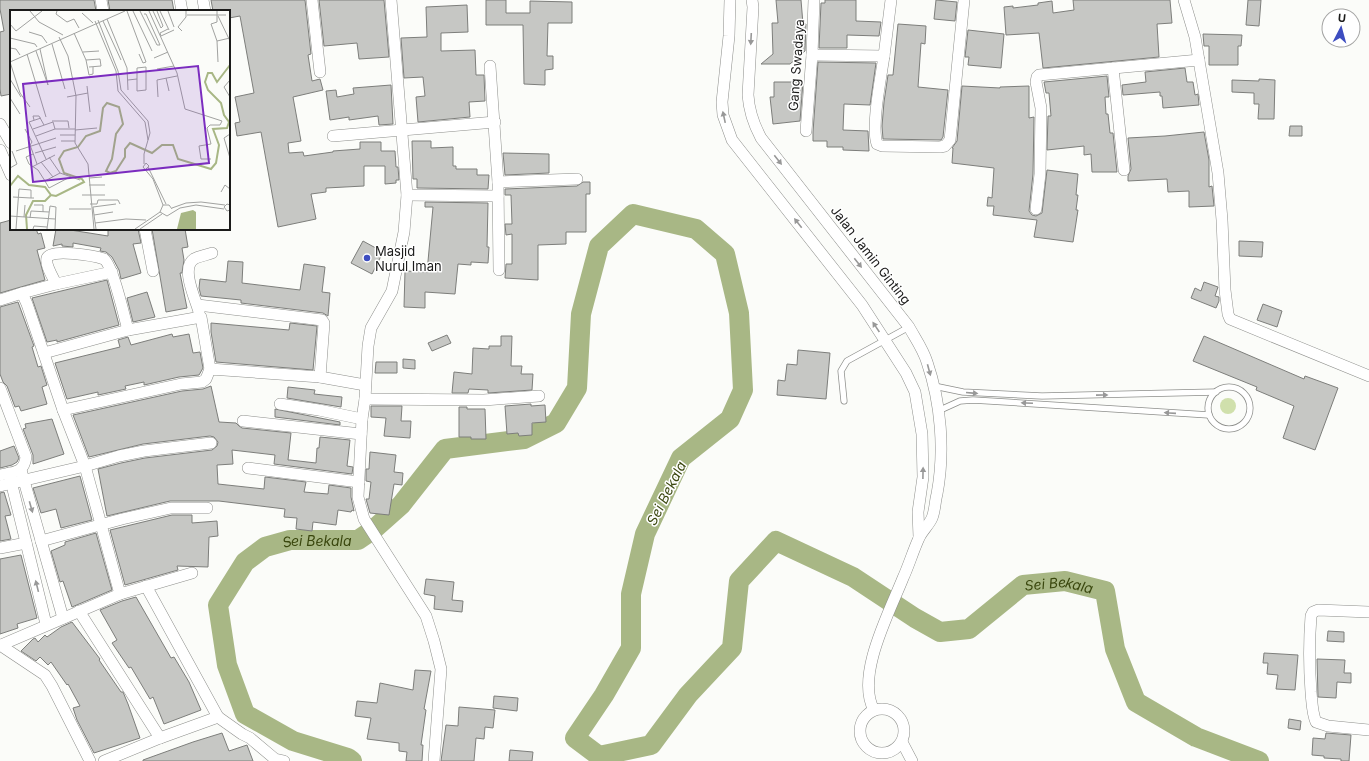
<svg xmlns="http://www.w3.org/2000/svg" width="1369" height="761" font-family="Inter,sans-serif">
	<rect width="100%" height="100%" fill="#fbfcf9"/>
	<circle fill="#d0e0ac" cx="1228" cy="406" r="8"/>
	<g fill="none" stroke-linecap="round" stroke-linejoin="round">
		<path stroke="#a8b785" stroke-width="20" id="s1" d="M352 761 348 758 293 741 245 714 227 665 218 605 245 562 265 547 290 540H358L374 529 401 505 445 449 524 439 556 423 577 388 581 314 599 246 633 214 696 229 725 254 739 313 743 390 730 419 681 458 645 534 631 594V648L604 695 575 738 599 756 651 745 688 695 732 648 739 581 776 541 853 577 915 618 940 632 969 629 1023 585 1065 581 1105 591 1115 649 1136 702 1196 737 1259 761"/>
	</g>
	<g fill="#c6c7c4" stroke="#7d7e7b">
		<polygon points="0,0 94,0 96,11 11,11 11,94 1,96 0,89 0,32 4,31 0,9"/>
		<polygon points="108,0 172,0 174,11 110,11"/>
		<polygon points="211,0 305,0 311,54 308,55 312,81 320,79 323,90 293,97 301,141 288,143 289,153 303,152 304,156 333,152 333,151 360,149 360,142 381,142 381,151 395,151 396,167 398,167 399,180 396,180 396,183 385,184 385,166 364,166 364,186 326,188 326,192 311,194 316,219 278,227 261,132 237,136 235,123 240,122 235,97 254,93 240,16 229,18 229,11 213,11"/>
		<polygon points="319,0 384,0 389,57 359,59 357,43 324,46"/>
		<polygon points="486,0 506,0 506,13 530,13 530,1 572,2 572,23 548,23 547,56 553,56 553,69 545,70 545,85 524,84 523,25 486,25"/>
		<polygon points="776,0 801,0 803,24 806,24 805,51 790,64 761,64 773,54 772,23 778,23"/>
		<polygon points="825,0 856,0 856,21 881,22 879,36 847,35 847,48 819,48 821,3 825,3"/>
		<polygon points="936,0 957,2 955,21 934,19"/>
		<polygon points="1073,0 1170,0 1172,23 1157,24 1159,57 1043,68 1039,33 1006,35 1004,7 1013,6 1013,8 1038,5 1038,3 1052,1 1053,13 1074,10"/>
		<polygon points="1248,0 1261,0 1259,26 1246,25"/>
		<polygon points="467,5 468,32 441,33 441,51 475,50 476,75 484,75 485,101 469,102 470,117 418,122 416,97 425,96 423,77 404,78 401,38 427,37 426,7"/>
		<polygon points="898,24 926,26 925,44 921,43 918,87 948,90 943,137 941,140 883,139 882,126 884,102 888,75 893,75"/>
		<polygon points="968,30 1004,34 1001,68 968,65 969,57 965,57"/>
		<polygon points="1203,34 1242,35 1241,46 1238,46 1238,65 1209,65 1209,46 1204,46"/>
		<polygon points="818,62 876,63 870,105 844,104 843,130 868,131 869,151 843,150 843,147 827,147 827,141 813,141 813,132"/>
		<polygon points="1185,68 1187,82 1193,82 1195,95 1198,94 1199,105 1163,108 1162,96 1160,96 1160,92 1123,95 1122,85 1146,82 1145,72"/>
		<polygon points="1107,76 1109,97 1105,97 1106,114 1108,114 1110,133 1113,133 1117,172 1092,172 1091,154 1084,155 1084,146 1047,150 1048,116 1051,116 1049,93 1046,93 1044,82"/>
		<polygon points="1259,79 1275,80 1274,119 1258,119 1259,104 1254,104 1254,93 1232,92 1232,80 1259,81"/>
		<polygon points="774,82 803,82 800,121 773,124 770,97 774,97"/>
		<polygon points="391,85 393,124 379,125 378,116 349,120 349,117 330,120 326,91 336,90 337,97 354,94 353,88"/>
		<polygon points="962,86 1000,88 1000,87 1029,86 1029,118 1034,117 1033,174 1029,211 1032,215 1036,216 1042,213 1047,170 1078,174 1076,195 1078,195 1076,210 1078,210 1073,242 1034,237 1037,220 993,215 994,206 987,206 988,197 992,198 994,168 952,163 953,148 952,148 957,141"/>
		<polygon points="1290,126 1302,126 1302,136 1289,136"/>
		<polygon points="1204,132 1209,160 1209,187 1212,186 1214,206 1189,207 1189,191 1168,192 1167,179 1128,181 1128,176 1131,169 1128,138 1165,136"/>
		<polygon points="412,141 431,141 431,148 453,147 453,166 456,166 456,169 477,169 477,175 489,175 488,189 417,188 417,179 413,179"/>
		<polygon points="503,153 549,154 549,173 505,175"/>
		<polygon points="583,182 590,182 590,194 586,194 586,232 566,232 566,244 538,245 538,280 505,278 506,264 512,264 512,234 506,235 505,224 512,224 511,195 505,195 505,189 577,186"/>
		<polygon points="425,202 488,203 487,247 489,247 488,263 471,262 471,265 458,264 455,294 425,292 425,308 404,307 405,271 427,272 433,207 425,207"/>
		<polygon points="11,220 11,229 36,229 38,234 41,233 45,248 37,250 45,280 0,293 0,223"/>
		<polygon points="56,229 64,229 108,236 108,229 138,229 141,243 133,244 141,273 121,279 119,270 112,257 106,252 100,251 101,248 73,243 73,247 62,246 62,244 53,246"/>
		<polygon points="152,229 185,229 188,247 182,248 184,260 182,273 180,273 187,308 166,312"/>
		<polygon points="363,241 383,252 372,274 351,263"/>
		<polygon points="1239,241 1263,242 1262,257 1239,256"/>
		<polygon points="228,261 243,262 242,283 300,290 304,264 325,267 322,292 330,293 328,316 323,313 241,303 241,300 201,296 199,288 200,279 226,282"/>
		<polygon points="107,280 119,325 57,342 57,340 47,342 32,298"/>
		<polygon points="1204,282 1218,287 1215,296 1219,297 1219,301 1216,308 1191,298 1195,288 1201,291"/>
		<polygon points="147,292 155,317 133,322 127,298"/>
		<polygon points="18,302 34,346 32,347 38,367 41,366 47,385 42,387 47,404 21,411 19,406 15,407 7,386 3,382 0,374 0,307"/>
		<polygon points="1263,304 1282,311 1277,327 1257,320"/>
		<polygon points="211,323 289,330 290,323 317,326 313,370 216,362 211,332"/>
		<polygon points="172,334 173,337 189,334 193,353 200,352 203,368 199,375 179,377 144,385 144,382 125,386 126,389 98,395 98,392 67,399 55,363 120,347 118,340 128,337 131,345"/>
		<polygon points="447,335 451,343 432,351 428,343"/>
		<polygon points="501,336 512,336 511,366 522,366 521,374 533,374 532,390 488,393 488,390 469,389 468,393 452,393 454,372 472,374 473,348 489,349 489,346 501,346"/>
		<polygon points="1204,336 1304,379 1305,376 1338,388 1315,450 1283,438 1294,406 1256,390 1257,387 1193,361"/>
		<polygon points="798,350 830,353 826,399 777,395 778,380 785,381 787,364 797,365"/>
		<polygon points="403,359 415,360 415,369 403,368"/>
		<polygon points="376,362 397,362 397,373 375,373"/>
		<polygon points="211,386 219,422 236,423 239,426 242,428 291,433 288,460 290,460 316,463 317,448 319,448 320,437 350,440 347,466 353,467 352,474 274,464 275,455 232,450 233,464 217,465 218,484 264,489 265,477 306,482 304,492 328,494 329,485 351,488 351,497 354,511 352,510 351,512 338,510 336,525 313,522 312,531 296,529 297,518 284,517 285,509 219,501 170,501 107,516 98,469 121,463 145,458 212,450 217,446 218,442 214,437 210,436 143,444 89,457 73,415 182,391 203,389"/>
		<polygon points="288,387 315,390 314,394 342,397 341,407 287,398"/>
		<polygon points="531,404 531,406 545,405 546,422 532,423 532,435 519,436 518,433 507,434 505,406"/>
		<polygon points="371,406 402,406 401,421 411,421 410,438 384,436 386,418 371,417"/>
		<polygon points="459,407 467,407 467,409 485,409 486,439 471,439 471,437 459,437"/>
		<polygon points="275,409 340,422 340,425 275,417"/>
		<polygon points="52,419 64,454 33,464 33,455 23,429 26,428 25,424"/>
		<polygon points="14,446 19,458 17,462 12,465 0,468 0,451"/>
		<polygon points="370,452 396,455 394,472 403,473 402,485 394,484 389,515 370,513 366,499 369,499 371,482 366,481 366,469 369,469"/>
		<polygon points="80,476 92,520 61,528 56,509 41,513 33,488"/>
		<polygon points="4,492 11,515 5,516 11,539 0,541 0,493"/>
		<polygon points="172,515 192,515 192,523 217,521 218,536 209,537 208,567 177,566 178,570 125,585 110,530"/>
		<polygon points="96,533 112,590 72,607 63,581 60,582 51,551 65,545 65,542"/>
		<polygon points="21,555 37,618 17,624 18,628 0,634 0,559"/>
		<polygon points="426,579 454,582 452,600 463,601 462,612 434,609 435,596 424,594"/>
		<polygon points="136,597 171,658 174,657 189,682 201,710 164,724 153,697 150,699 131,667 129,668 112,643 117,640 100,610 122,601"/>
		<polygon points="72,622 100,659 99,660 121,692 123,692 128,704 140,738 94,753 77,720 73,708 80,706 68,684 67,685 51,662 48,665 40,657 36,661 21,651 33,639 35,638 38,642 45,635 47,637 61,627"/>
		<polygon points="1328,631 1344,632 1344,642 1327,641"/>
		<polygon points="1264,653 1298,655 1295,690 1276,689 1278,675 1267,674 1268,663 1263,663"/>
		<polygon points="1317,659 1345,660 1344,673 1351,673 1351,683 1337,682 1336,698 1318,697"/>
		<polygon points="415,670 431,671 424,709 426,710 421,745 423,745 422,761 406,761 407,752 399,751 399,743 367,739 371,718 355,716 357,701 377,703 380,683 413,690"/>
		<polygon points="494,696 518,698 517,711 493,708"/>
		<polygon points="459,707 495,710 493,728 485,727 484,739 476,738 474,761 441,761 446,725 458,726"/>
		<polygon points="1289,719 1301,721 1300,730 1288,728"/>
		<polygon points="222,733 229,751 247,745 253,761 143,761 143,760 193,742"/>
		<polygon points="1326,733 1351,735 1349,761 1341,761 1341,759 1324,758 1324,756 1312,755 1313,738 1325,739"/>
		<polygon points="510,750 533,752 532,761 509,761"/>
	</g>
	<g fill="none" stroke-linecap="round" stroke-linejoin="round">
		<g stroke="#8e8f8c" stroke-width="7">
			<g id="service">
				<polyline points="934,386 963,392 1042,396 1216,392"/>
				<circle cx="1229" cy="408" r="21"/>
				<polyline points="844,401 841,371 847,361 909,327"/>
				<polyline points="938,411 960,401 973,400 1209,415"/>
			</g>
		</g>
		<g stroke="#8e8f8c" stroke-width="12">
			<g id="minor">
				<polyline points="101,0 103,11"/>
				<polyline points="180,0 182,11"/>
				<polyline points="203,0 205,11"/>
				<polyline points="312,0 320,72"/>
				<polyline points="391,0 407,195 404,232 392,291 371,328 368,346 365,399 362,419 358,497 364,519 426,616 434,641 441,669 434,761"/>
				<polyline points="730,0 729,36 722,102 723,115 732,140 862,305 906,373 915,392 922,434 923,477 918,512 919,537"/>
				<path d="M752 0 753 7 748 95C749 111 753 123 761 138L909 327C915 338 923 349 927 362 941 403 945 451 937 494 935 501 935 511 932 518 929 525 922 531 919 538 913 551 909 565 903 578 890 611 855 676 874 710"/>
				<polyline points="1184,0 1195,37 1218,173 1222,220 1225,290 1228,314 1230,319 1369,376"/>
				<polyline points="812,55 884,56 891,0"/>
				<path d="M884 56C881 77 871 126 877 144L882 146 940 147 945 146 950 140 964 0"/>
				<polyline points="490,66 498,182 499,270"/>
				<polyline points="1113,68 1124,170"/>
				<polyline points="0,124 11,143"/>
				<polyline points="806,131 812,55 814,0"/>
				<polyline points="333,136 495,122"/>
				<polyline points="0,150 11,175"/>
				<polyline points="498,182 577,179"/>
				<polyline points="407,195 498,196"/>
				<polyline points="1036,209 1040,174 1041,108 1036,82 1037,77 1039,75 1199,60"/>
				<polyline points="145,229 153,271"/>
				<polyline points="112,272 56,284 22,293 27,304 63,410 85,466 120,594"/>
				<path d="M56 284C53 277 45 265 47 258 50 248 95 256 104 259 113 266 124 316 128 330"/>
				<polyline points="0,300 22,293"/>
				<polyline points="198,305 322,320 324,323 320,377"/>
				<path d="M199 312C196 300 180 268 194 259 199 256 207 255 212 253"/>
				<polyline points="44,353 128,330 201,317 210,369"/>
				<path d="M0 388 26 457C24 473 14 472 0 475"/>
				<polyline points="365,399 484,400 539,396"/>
				<polyline points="280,404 319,410 362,419"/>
				<polyline points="63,410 181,384 202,382 206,379 210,369 320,377 365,385"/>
				<polyline points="243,421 361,434"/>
				<polyline points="248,468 359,482"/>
				<polyline points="21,470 63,618"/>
				<polyline points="9,473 46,624"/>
				<polyline points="0,486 85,466 119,456 144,451 211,443"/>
				<polyline points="41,541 122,519 171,508 207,508"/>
				<polyline points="0,548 26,543"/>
				<polyline points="146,586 218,717"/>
				<polyline points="79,611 160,738"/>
				<path d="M1369 612 1318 610 1313 612 1311 616C1309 641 1309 666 1311 692 1312 702 1312 713 1316 722L1328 726 1369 730"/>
				<polyline points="0,645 45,675 52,686 90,761"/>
				<polyline points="1,645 120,594 192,573"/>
				<circle cx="882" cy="731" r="22"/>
				<polyline points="902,742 912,761"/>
				<polyline points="104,761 160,738 218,717 242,734 250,738 275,759 284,761"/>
			</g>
		</g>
		<use href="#service" stroke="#fff" stroke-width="5.5"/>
		<use href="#minor" stroke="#fff" stroke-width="11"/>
	</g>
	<defs><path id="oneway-solid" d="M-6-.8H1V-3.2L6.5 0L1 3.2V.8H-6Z"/></defs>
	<g fill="#989898">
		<use href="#oneway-solid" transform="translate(751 39) rotate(93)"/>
		<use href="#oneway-solid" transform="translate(724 117) rotate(-102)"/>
		<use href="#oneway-solid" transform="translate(778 160) rotate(52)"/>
		<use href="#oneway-solid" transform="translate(798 223) rotate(-128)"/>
		<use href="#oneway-solid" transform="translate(858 263) rotate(52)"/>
		<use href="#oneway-solid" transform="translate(876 327) rotate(-124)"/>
		<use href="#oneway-solid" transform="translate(929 370) rotate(75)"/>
		<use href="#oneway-solid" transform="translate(972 393) rotate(5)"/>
		<use href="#oneway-solid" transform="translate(1102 395) rotate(-1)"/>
		<use href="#oneway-solid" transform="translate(1027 403) rotate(-177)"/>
		<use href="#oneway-solid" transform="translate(1170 413) rotate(-176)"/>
		<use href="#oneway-solid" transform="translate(923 473) rotate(-89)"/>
		<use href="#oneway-solid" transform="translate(31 507) rotate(74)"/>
		<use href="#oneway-solid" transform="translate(37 586) rotate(-104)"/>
	</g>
	<circle fill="#3d4dc0" stroke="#fff" stroke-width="1.5" cx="367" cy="258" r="4"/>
	<g text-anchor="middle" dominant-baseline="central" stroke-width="3" stroke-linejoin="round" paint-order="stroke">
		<g font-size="13" fill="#1b1b1a" stroke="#fff">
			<text transform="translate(796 65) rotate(-86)">Gang Swadaya</text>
			<text transform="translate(871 255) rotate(52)">Jalan Jamin Ginting</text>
		</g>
		<g font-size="13" fill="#1b1b1a" stroke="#fff" text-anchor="start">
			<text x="375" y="251">Masjid<tspan x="375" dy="15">Nurul Iman</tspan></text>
		</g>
		<g font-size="14" font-style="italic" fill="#3a470e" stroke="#fff">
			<text transform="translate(666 493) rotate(-63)">Sei Bekala</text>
			<text stroke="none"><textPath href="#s1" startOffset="359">Sei Bekala</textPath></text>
			<text stroke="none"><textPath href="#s1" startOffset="2170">Sei Bekala</textPath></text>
		</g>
	</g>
	<g transform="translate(10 10)">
		<rect width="220" height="220" fill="#fbfcf9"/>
		<path d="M183 200 186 202V219H167L171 203Z" fill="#a8b785"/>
		<path fill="none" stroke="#a8b785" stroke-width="2" d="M0 176 8 166 19 175 35 177 41 185 46 186 74 172 72 169 54 163 49 149 54 141 68 137 76 126 90 121 93 98 97 93 109 97 113 114 106 124 102 149 96 161 100 163 106 161 115 147V139L120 133 142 143 152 135H163L168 149 201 159 206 153 209 135 203 119 217 118 219 112 214 105 211 93 198 80 195 72 198 63H202L207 72 220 55M17 219 16 205 23 191H35L41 185"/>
		<path fill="none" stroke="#a1a2a0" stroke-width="1" d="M20 1 29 12 53 25M47 1 46 4 57 12 64 9 69 18M117 1 136 52 133 53 129 44M123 1 142 41M130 1 147 35H150L136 4H134M139 1 167 63 175 99 212 111 210 115H200L197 118 201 134 189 136 191 149H201M143 1 151 18 153 16 147 1M150 1 159 20M158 1 164 17M207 1V12L201 14 207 31 208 52M72 3 83 13M177 5H216M208 6 220 31M97 9 117 58 118 80M88 10 108 61 111 80 138 111 140 123 134 144V154M85 11 106 61 108 81 135 112 138 130M93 11 111 50M0 14 6 21 32 1M158 19 150 23 151 26 164 20M172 21 168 17 176 7V1M19 22 32 26 37 33M64 23 76 50M49 27 58 46 66 86 65 133 78 154 84 219M0 28 25 34 27 37M207 31 220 28M42 34 55 79M0 38 6 39 10 45M26 41 38 75 30 39M73 42 89 41M17 44 36 107M144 48 158 42M0 52 10 83 20 97M0 52 115 1M79 57 91 56 90 49 76 50 79 65 83 64V57M147 59 164 56M156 68 159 81M0 69 11 87M118 70 127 69V58L136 57V80L127 81V69M220 70 214 77 220 87M77 76 80 102M57 87 78 83M148 87 147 70 167 66M0 88 10 104M31 108 19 112 36 149M24 110 23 106H29L34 115M42 111H58L59 118M15 119 22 132 20 135M23 119 43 112 45 119M65 120 87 118M220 124 214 128 220 148M50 125H65M26 126 45 119H65M51 131H65M20 135 27 154M6 141 46 128M25 143 46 137M23 144 16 147 19 154 28 160 35 171 50 163 70 170M39 147 50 163M31 152 43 167M22 157 45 145M138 157 156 194M0 158 7 154 2 141M136 159 139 156 136 153 133 157 143 169 153 195M79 168 92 167M35 171 39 178 58 168M79 175H95M211 182 215 175 220 179M72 185H95M3 187 21 188M80 194H87L88 190H108L110 194M24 195H33V202M220 195 217 194 214 197 217 201 220 200M162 198 176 193 191 192 215 195M59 199H81M150 202 157 206 170 198 186 195 214 199M84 205 83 197 106 194M0 206 45 209M14 207 15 195M20 208 21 201 39 202M85 213 116 209 136 210M6 219 9 179 21 180V188H24M23 219 24 216 37 217M37 219 40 196 46 197 45 219M86 219 84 205 103 202M125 219 150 202 153 195H159L162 199M130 219 152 204"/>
		<path fill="#7b2cbf" fill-opacity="0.15" stroke="#7b2cbf" stroke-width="2" d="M188 56 199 153 23 172 13 74Z"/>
		<rect width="220" height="220" fill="none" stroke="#1b1b1a" stroke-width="2"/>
	</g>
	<g transform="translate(1341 28) rotate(6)"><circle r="19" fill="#ffffff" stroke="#a4a4a3"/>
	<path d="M0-3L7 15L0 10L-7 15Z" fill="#3d4dc0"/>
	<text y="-6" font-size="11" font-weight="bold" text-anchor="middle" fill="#1b1b1a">U</text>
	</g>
</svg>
